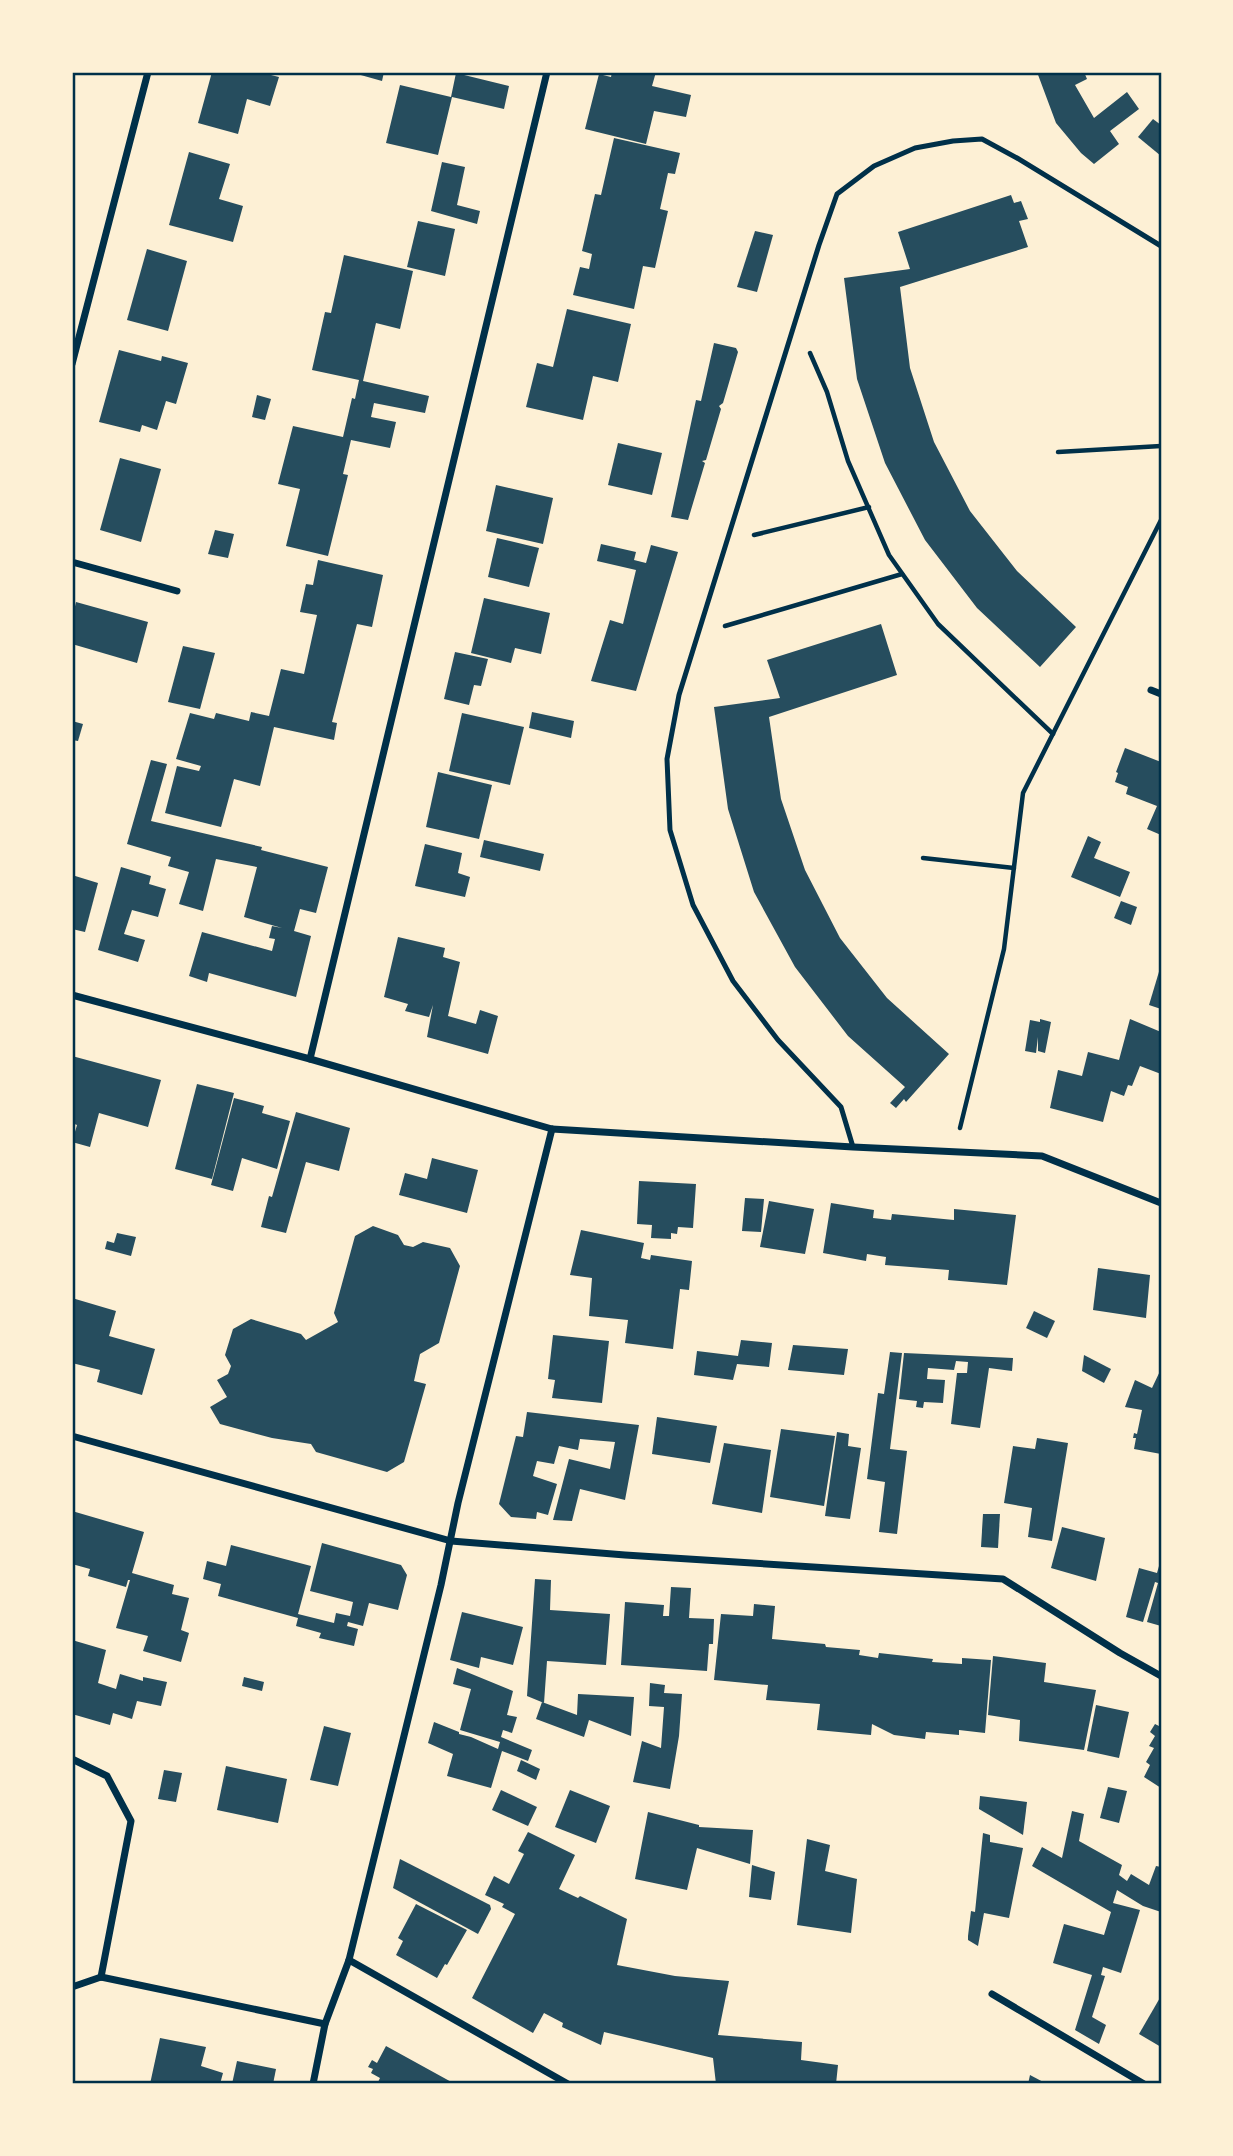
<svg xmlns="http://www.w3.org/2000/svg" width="1233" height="2156" font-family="Karla,sans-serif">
	<rect width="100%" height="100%" fill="#fdf0d5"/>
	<g fill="#264d5e">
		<polygon points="212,72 259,72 279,77 270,106 247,99 238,134 198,123"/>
		<polygon points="350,72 384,72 382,81"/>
		<polygon points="612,72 656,72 652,86 691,95 686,117 654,111 646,144 585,129 599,74 611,77"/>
		<polygon points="1037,72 1084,72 1087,79 1075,85 1094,118 1127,92 1139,109 1110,131 1119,144 1094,164 1081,153 1056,123"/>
		<polygon points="456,73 509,86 504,109 452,97 438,155 386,143 400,85 451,97"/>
		<polygon points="1153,119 1161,125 1161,156 1138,137"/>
		<polygon points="614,138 680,153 675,174 668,173 660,209 668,211 655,268 643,266 634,309 573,295 580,267 589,269 592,254 582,251 595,194 601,195"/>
		<polygon points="189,152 230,164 219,199 243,206 233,242 169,225"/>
		<polygon points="442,162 465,167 457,205 480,211 477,224 431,211"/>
		<polygon points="1011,195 1014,203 1021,201 1028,219 1019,221 1028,247 900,287 910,368 934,442 970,511 1017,571 1076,627 1040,667 977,608 925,540 885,463 857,379 844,278 910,269 898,232"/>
		<polygon points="418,221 455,229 445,276 407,267"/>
		<polygon points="755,231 773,235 757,292 737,287"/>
		<polygon points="147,249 187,261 168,331 127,320"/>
		<polygon points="344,255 413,271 400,329 376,323 363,381 429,396 425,413 374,403 371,417 396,422 390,448 351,440 343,474 348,475 328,556 286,546 300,489 278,484 293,426 343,437 352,398 355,399 359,380 312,370 325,312 331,313"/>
		<polygon points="567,309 631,324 618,382 593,376 583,420 526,407 537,363 553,367"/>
		<polygon points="714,343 736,348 738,352 723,403 719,406 721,409 706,460 702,461 705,463 688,520 671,517 696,400 701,401"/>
		<polygon points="119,350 161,361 162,356 188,363 176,404 166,401 157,430 142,425 140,432 99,422"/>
		<polygon points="257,395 271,399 265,420 252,417"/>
		<polygon points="618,443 662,453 652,495 608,485"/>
		<polygon points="120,458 161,469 141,542 100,530"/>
		<polygon points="496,485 553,498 543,544 486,531"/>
		<polygon points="215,530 234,534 228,558 208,554"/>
		<polygon points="497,538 539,548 529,587 488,577"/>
		<polygon points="601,544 636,552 634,560 646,563 651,545 678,552 636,691 591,681 610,620 623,624 636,570 597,561"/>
		<polygon points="318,560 383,575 372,627 357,624 332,722 337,723 334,740 274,727 260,786 234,779 221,827 165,813 177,766 199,771 201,766 176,759 190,713 214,719 216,713 249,721 251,712 269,716 281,669 304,674 317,615 300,612 306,584 313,585"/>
		<polygon points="484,598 550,613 541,654 515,648 511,663 471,653"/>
		<polygon points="76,602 148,622 137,663 72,644 72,619"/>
		<polygon points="881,624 897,675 769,717 781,799 805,870 840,938 887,998 949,1054 906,1102 904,1099 896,1108 890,1103 905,1087 848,1036 795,967 754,892 728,809 714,707 780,698 767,660"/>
		<polygon points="183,646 215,653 200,709 168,702"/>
		<polygon points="455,652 488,659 481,686 474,685 469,705 444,699"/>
		<polygon points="532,712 574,721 571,738 529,728"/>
		<polygon points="462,713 524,727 510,785 449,771"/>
		<polygon points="72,721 83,724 78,741 72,740"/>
		<polygon points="1125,748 1161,762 1161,835 1147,829 1157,806 1126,794 1128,787 1115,782 1118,773 1116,772"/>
		<polygon points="151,760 167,764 151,821 262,847 261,850 328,867 316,913 300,909 294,931 311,936 296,997 209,973 207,982 189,976 202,932 272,951 275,939 269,938 272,926 282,928 244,917 257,867 216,859 203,911 179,904 189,872 168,866 171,857 127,844"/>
		<polygon points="438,772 492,785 479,839 426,827"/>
		<polygon points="1088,836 1101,842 1094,858 1130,872 1120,897 1071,877"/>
		<polygon points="484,840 544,854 540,871 480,857"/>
		<polygon points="425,844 462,853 458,873 470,877 465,897 415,886"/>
		<polygon points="121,867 151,876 149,884 166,889 158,917 132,910 124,934 145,940 138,962 98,950"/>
		<polygon points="72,875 98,883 85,932 72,929"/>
		<polygon points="1121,901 1137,907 1131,925 1114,918"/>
		<polygon points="398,937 445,948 443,957 460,962 448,1016 476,1024 480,1010 498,1016 488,1054 427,1037 433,1005 429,1017 405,1011 408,1004 384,997"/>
		<polygon points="1161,965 1161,1009 1149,1005"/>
		<polygon points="1040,1019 1051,1022 1045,1053 1038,1051 1038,1037 1036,1053 1025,1051 1030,1020 1040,1022"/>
		<polygon points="1130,1019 1161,1032 1161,1074 1140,1066 1132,1086 1128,1085 1124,1096 1111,1091 1103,1122 1050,1108 1058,1070 1082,1076 1088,1052 1119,1060"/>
		<polygon points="72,1056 161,1080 148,1127 99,1113 90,1147 72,1142 77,1125 72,1123"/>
		<polygon points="197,1084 234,1093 212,1179 175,1169"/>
		<polygon points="234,1098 264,1106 262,1113 290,1121 277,1169 242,1158 233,1191 211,1185"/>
		<polygon points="296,1112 350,1128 339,1171 306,1162 286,1233 261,1227 269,1196 272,1197"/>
		<polygon points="432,1158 478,1170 467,1213 399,1195 405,1173 427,1179"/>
		<polygon points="639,1181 696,1184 693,1228 678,1227 677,1234 671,1233 671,1239 651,1238 652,1225 637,1224"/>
		<polygon points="745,1198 764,1199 761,1232 742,1231"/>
		<polygon points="769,1201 814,1209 805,1254 760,1247"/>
		<polygon points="831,1203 874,1210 873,1218 891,1220 892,1214 954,1220 954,1209 1016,1215 1007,1285 948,1280 949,1270 885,1265 886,1257 867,1254 866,1261 823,1253"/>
		<polygon points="373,1226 398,1235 404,1245 413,1247 423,1242 450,1248 460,1266 439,1343 420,1354 414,1381 426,1384 404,1462 387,1472 316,1452 311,1444 272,1438 220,1424 210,1407 227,1397 217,1380 228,1374 231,1366 225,1355 233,1329 251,1319 301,1334 306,1340 338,1322 334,1313 355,1236"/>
		<polygon points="581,1230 644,1243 641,1258 650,1260 651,1255 692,1261 689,1290 680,1289 673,1349 625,1343 628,1320 589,1316 592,1278 570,1275"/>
		<polygon points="117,1233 136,1237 131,1256 105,1249 107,1241 114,1243"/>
		<polygon points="1098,1268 1150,1275 1146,1318 1093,1310"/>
		<polygon points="72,1298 116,1311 109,1336 155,1349 142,1395 97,1382 100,1370 72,1363"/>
		<polygon points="1034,1311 1055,1321 1047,1338 1026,1328"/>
		<polygon points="553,1335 609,1341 602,1403 552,1398 555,1380 548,1379"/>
		<polygon points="741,1340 772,1343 769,1367 737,1364 733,1380 694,1375 697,1351 738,1356"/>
		<polygon points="793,1345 848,1349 844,1375 788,1370"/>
		<polygon points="890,1352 902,1353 890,1449 907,1451 897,1534 879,1532 885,1482 867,1479 878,1393 884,1394"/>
		<polygon points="904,1353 1013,1358 1012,1371 989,1368 980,1428 951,1424 957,1373 967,1373 968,1362 956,1361 954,1370 928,1368 927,1379 945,1380 943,1403 924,1402 923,1408 916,1407 917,1401 899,1399"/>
		<polygon points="1084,1355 1111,1369 1104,1383 1082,1371"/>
		<polygon points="1161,1369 1161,1454 1134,1449 1136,1438 1133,1438 1134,1433 1137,1434 1142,1410 1125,1407 1135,1380 1152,1388"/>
		<polygon points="527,1412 639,1425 625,1500 580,1489 572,1521 553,1520 569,1459 610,1469 615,1442 580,1439 578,1450 559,1446 554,1464 537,1461 533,1476 557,1484 548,1515 537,1512 536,1519 511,1517 499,1504 516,1436 523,1437"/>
		<polygon points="657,1417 717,1426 710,1463 652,1454"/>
		<polygon points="781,1429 835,1436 824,1506 770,1497"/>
		<polygon points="837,1432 849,1434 848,1446 861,1448 850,1519 825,1516"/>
		<polygon points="1037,1438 1068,1443 1052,1541 1028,1537 1032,1508 1004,1503 1013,1446 1035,1449"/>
		<polygon points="724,1443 771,1450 762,1513 712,1504"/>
		<polygon points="72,1511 144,1532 132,1573 174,1585 172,1594 189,1598 181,1630 189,1633 181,1662 143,1651 148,1636 116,1628 130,1580 128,1580 126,1587 88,1576 90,1569 72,1564"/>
		<polygon points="983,1514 1000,1514 998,1548 981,1547"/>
		<polygon points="1062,1527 1105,1538 1096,1581 1051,1568"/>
		<polygon points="322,1543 401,1565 407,1575 398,1610 369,1603 363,1626 348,1622 347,1626 358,1629 354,1646 319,1638 321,1633 296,1626 298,1618 218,1596 221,1584 203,1579 207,1561 226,1566 231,1545 311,1566 298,1614 334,1623 336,1613 350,1616 353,1602 310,1591"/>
		<polygon points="1159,1566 1161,1566 1161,1626 1147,1622 1158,1583 1155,1582 1143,1622 1126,1617 1139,1568 1157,1573"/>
		<polygon points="535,1579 551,1580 550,1610 610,1614 606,1665 547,1661 544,1703 527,1696"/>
		<polygon points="671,1587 691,1588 689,1618 714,1619 713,1644 709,1644 707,1671 621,1665 625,1602 664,1605 663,1616 669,1616"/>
		<polygon points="754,1604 775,1606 772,1639 825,1644 826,1647 860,1650 859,1655 878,1658 879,1653 933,1659 932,1662 962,1664 962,1658 991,1660 985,1733 959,1730 959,1735 926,1732 925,1739 894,1735 872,1724 871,1735 817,1730 820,1704 766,1700 768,1685 714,1680 721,1614 753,1616"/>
		<polygon points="462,1612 523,1627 513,1665 481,1657 479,1668 450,1660"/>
		<polygon points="72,1640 106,1650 98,1683 116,1689 120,1674 143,1681 143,1677 167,1682 161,1706 137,1701 132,1719 113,1713 110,1725 72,1714"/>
		<polygon points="993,1656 1046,1663 1044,1682 1096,1690 1084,1750 1019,1741 1020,1720 988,1715"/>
		<polygon points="457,1668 513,1691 507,1715 517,1717 512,1733 503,1730 501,1737 532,1750 528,1761 502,1751 491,1788 447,1776 453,1754 428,1743 434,1722 459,1732 459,1734 471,1737 498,1749 500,1742 460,1730 471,1689 453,1684"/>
		<polygon points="244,1677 264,1682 262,1691 242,1686"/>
		<polygon points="650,1683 665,1685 664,1693 682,1694 679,1736 670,1789 633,1782 642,1741 661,1748 664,1707 649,1706"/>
		<polygon points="578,1694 634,1697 631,1736 589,1720 584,1737 536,1719 542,1702 577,1715"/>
		<polygon points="1096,1705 1129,1712 1119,1758 1087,1751"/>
		<polygon points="1155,1724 1161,1727 1161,1788 1144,1777 1150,1765 1146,1762 1154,1748 1149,1746 1155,1736 1150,1732"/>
		<polygon points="324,1726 351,1733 338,1786 310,1780"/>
		<polygon points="521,1760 540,1769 536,1780 517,1771"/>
		<polygon points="226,1766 287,1779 278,1823 217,1810"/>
		<polygon points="164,1770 182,1773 176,1802 158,1799"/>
		<polygon points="1108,1787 1127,1791 1119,1823 1100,1818"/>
		<polygon points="501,1790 537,1807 528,1826 492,1810"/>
		<polygon points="570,1790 610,1806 596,1843 555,1827"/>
		<polygon points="980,1796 1027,1802 1023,1835 979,1809"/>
		<polygon points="1072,1811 1084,1814 1079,1841 1122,1865 1119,1875 1127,1881 1131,1874 1149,1885 1156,1866 1161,1867 1161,1912 1143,1906 1117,1890 1113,1903 1140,1910 1121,1973 1103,1967 1101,1975 1105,1976 1092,2017 1106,2025 1099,2044 1075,2030 1092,1975 1053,1963 1064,1924 1104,1935 1111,1912 1032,1866 1042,1847 1062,1858"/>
		<polygon points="648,1812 699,1825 699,1827 753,1830 750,1864 697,1848 687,1890 635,1879"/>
		<polygon points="528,1832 575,1855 559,1889 578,1898 580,1896 627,1919 617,1965 675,1976 729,1981 718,2035 802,2042 801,2060 838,2065 836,2084 716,2084 713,2058 604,2032 601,2045 562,2027 563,2023 544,2013 533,2033 472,1998 515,1914 502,1907 504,1904 485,1895 494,1876 509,1884 524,1854 518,1851"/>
		<polygon points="983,1833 990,1835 990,1842 1023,1848 1009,1918 984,1913 978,1946 968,1940 968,1936 971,1911 975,1912"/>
		<polygon points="807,1839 830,1845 825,1871 857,1879 851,1933 797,1925"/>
		<polygon points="400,1859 490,1905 491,1909 478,1934 393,1888"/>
		<polygon points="752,1865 775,1872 771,1900 749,1897"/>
		<polygon points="416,1904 467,1930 447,1965 445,1964 437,1978 396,1955 403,1941 398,1938"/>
		<polygon points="1161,1996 1161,2047 1139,2034"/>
		<polygon points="160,2038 206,2047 201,2066 223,2073 220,2084 150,2084"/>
		<polygon points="386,2046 455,2084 377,2084 380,2078 371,2073 373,2069 368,2067 372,2060 377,2063"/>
		<polygon points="237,2061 276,2069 273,2084 232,2084"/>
		<polygon points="1030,2075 1047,2084 1028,2084"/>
	</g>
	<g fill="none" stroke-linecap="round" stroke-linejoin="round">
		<g stroke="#003049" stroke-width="4.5">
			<polyline points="810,353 827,392 848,461 889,555 938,624 1053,734"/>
			<polyline points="1058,452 1161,446"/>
			<polyline points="754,535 869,507"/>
			<polyline points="725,626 902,574"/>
			<polyline points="923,858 1014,868"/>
			<polyline points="960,1128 1004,949 1023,793 1161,520"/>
		</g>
		<polyline stroke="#003049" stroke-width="5" points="853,1147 841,1107 778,1040 733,981 693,905 670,830 667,759 679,695 819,245 837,194 874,166 915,148 953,141 982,139 1017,158 1161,246"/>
		<g stroke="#003049" stroke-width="7">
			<polyline points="72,364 148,72"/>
			<polyline points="72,562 177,591"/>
			<polyline points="1151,690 1161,694"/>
			<polyline points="72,995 310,1059 552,1129 853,1147 1042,1156 1161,1203"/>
			<polyline points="310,1059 547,72"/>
			<polyline points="72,1436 451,1541 625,1555 1003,1579 1120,1653 1161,1676"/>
			<polyline points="72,1759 107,1776 131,1821 101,1977"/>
			<polyline points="349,1960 568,2084"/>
			<polyline points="101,1977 325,2024"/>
			<polyline points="72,1987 101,1977"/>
			<polyline points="992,1994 1144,2084"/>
			<polyline points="313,2084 325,2024 349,1960 441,1585 458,1503 552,1129"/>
		</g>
	</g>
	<rect width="1233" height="2156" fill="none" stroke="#fdf0d5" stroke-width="147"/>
	<rect x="74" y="74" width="1086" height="2008" fill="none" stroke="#003049" stroke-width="2.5"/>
</svg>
